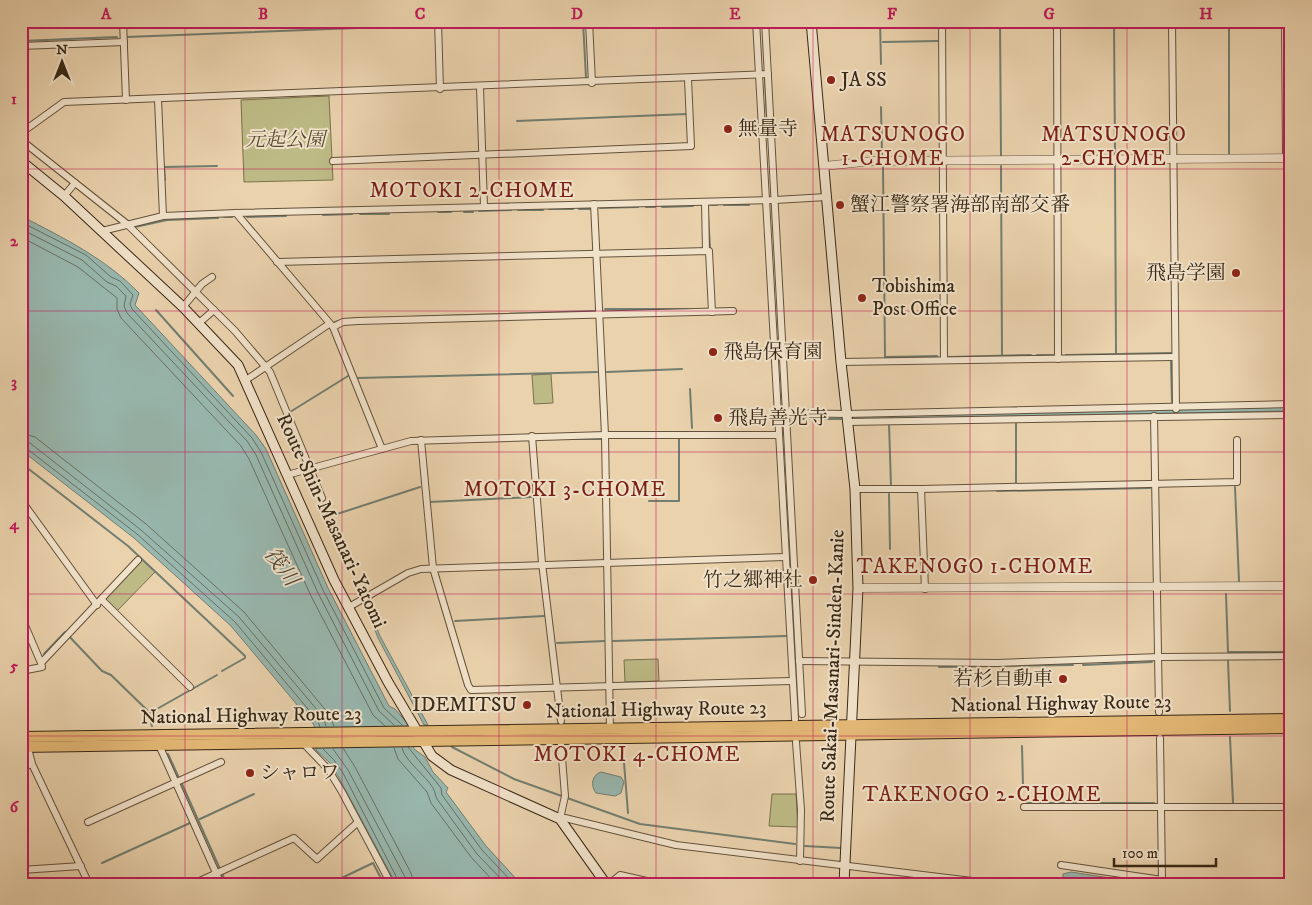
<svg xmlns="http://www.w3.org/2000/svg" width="1312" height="905" font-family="'IM FELL DW Pica','Noto Serif JP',serif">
	<rect width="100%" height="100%" fill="#ead2ad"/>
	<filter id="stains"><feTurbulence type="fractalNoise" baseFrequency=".004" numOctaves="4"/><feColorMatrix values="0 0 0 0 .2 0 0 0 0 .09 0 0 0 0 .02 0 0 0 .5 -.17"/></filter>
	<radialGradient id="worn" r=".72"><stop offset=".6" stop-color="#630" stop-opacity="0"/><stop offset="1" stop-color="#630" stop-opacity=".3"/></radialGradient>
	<g fill="#bdba85" stroke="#7a714e">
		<polygon points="329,96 333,180 244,182 241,100"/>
		<polygon points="551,374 553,403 534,404 532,375"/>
		<polygon points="142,560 155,572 117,611 105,599"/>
		<polygon points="658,659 659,681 625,682 624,660"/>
		<polygon points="772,794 796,794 798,827 769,826"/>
	</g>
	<g fill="#98b7ae" stroke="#727e71">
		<path d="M21 216C64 238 106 259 139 293L135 305 256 435 266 449 328 588 389 706 395 709 408 724 414 749 425 757 433 772 448 788 446 792 486 846 521 884H396L338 776 330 763 316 750 314 725 231 626 134 538 21 450Z"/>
		<polygon points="1291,407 1291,411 1283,411 852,419 852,416"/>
		<polygon points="367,603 380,636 428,725 424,725 378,638 365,604"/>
		<path d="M601 772 621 777 624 782 621 793 615 796 596 793C590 785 592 775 601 772Z"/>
		<path d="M1071 872 1150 884C1126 884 1082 889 1063 877V874Z"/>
	</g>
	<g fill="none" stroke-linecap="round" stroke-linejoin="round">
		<g stroke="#687062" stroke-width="1">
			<polyline points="21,222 86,255 111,277 120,281 133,295 130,304 132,309 252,438 261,452 323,590 384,708 402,725"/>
			<polyline points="21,229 82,260 107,282 116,286 126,296 124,306 127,313 247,441 256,455 318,593 379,711 394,725"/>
			<polyline points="21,237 78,267 117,298 117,309 121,318 241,446 249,459 311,596 373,715 385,726"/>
			<polyline points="21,433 35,437 146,524 244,612 328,713 334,726"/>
			<polyline points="21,440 30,443 141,530 239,617 323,717 326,726"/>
			<polyline points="21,447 26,448 137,534 235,622 318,721 320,727"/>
			<polyline points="408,747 441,788 442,795 482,850 514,884"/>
			<polyline points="343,748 355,767 411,873 414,884"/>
			<polyline points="394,748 398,759 427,792 431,803 471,857 496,884"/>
			<path d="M402 748C405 761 426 776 433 788 435 791 435 795 437 799L477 854 506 884"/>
			<polyline points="323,749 334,760 343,773 400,884"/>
			<polyline points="333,749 348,770 405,877 406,884"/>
		</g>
		<g stroke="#727e71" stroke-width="2">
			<polyline points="441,21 442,26 541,21"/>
			<polyline points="583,21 586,78"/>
			<polyline points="880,21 881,64"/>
			<polyline points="1000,21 1001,156"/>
			<polyline points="1114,21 1115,154"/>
			<polyline points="1229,21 1229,154"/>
			<polyline points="127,37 435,25"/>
			<polyline points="21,41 117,37"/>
			<polyline points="883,42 938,41"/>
			<polyline points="765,78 767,119"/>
			<polyline points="881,107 882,156"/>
			<polyline points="517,121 687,114"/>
			<polyline points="1115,165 1116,354"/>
			<polyline points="1001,166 1002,356"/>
			<polyline points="883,167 885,357 937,356"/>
			<polyline points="165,180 164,167 217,166"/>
			<polyline points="711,205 717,205"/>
			<polyline points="724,205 749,205"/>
			<polyline points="646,207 655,207"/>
			<polyline points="662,207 693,206"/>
			<polyline points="600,208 638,207"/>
			<polyline points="549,209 573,209"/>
			<polyline points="579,209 591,209"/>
			<polyline points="518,210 543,210"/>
			<polyline points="479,211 511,210"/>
			<polyline points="438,212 451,212"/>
			<polyline points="464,212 473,212"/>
			<polyline points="360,214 389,214"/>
			<polyline points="323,215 352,214"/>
			<polyline points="708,215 710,248"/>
			<polyline points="224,217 232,217"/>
			<polyline points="247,217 286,216"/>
			<polyline points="135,227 167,220 218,218"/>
			<polyline points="605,309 688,309"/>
			<polyline points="156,310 233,396"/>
			<polyline points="347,319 594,311"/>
			<polyline points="335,322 342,320"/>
			<polyline points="1037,355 1053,355"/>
			<polyline points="1066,355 1171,353"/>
			<polyline points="949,357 1031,355"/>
			<polyline points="1171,362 1172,402"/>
			<polyline points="607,372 682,369"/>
			<polyline points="357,378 597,372"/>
			<polyline points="690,389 692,428"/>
			<polyline points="290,412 348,376"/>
			<polyline points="798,419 841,419"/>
			<polyline points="1016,422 1016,483"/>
			<polyline points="889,424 891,486"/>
			<polyline points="561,439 601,439"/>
			<polyline points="21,463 128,546 245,656 245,658 222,671"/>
			<polyline points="1235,487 1239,581"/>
			<polyline points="997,491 1150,488"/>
			<polyline points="889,494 890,549"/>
			<polyline points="649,501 679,501 679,438"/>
			<polyline points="430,502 532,497"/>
			<polyline points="334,515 420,487"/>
			<polyline points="1226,594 1228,652 1291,652"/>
			<polyline points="455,621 544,616"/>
			<polyline points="613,641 786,636"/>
			<polyline points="557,643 605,641"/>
			<polyline points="44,654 65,632 102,671 111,675 147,710 152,726"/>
			<polyline points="1228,661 1230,711"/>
			<polyline points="1083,665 1152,662"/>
			<polyline points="939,667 1073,665"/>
			<polyline points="148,714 217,675"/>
			<polyline points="1230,737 1233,803"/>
			<polyline points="1022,746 1023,785"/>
			<polyline points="452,747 514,779 640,824 795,844"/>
			<polyline points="623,750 628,813"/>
			<polyline points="168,754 179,778"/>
			<polyline points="182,784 220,869"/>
			<polyline points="1024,803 1154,803"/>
			<polyline points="1279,810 1291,810"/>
			<polyline points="200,819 254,794"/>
			<polyline points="805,846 841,848"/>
			<polyline points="102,863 190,823"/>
			<polyline points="222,874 227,884"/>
			<polyline points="329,884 373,863 384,884"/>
		</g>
		<g stroke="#64523c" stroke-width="8">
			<g id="minor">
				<polyline points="123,21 126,100"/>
				<polyline points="438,21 440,89"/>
				<polyline points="589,21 592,83"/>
				<polyline points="756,21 795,719"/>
				<polyline points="765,21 802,714"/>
				<polyline points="942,21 944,360"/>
				<polyline points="1057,21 1058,359"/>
				<polyline points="1172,21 1176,409"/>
				<polyline points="1285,21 1286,158"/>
				<polyline points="21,46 124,42"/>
				<polyline points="480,87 484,207"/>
				<polyline points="158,99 163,216"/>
				<polyline points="21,133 64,102 768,74"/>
				<polyline points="21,140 127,224 235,331 270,372 322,498"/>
				<polyline points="333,161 691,146 688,79"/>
				<polyline points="64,196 75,183"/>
				<polyline points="705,202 706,251"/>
				<polyline points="594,204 605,435 610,729"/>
				<polyline points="236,213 333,327 382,449"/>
				<polyline points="102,231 163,216 236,213 775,200 827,197"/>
				<polyline points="277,262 709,251 712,312"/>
				<polyline points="183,307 202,284 212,277"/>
				<polyline points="199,323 214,310"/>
				<polyline points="333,327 343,322 358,321 733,311"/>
				<polyline points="841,362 1174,357"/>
				<polyline points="246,380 329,324"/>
				<polyline points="785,413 846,414 1291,404"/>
				<polyline points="1154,416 1159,712"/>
				<polyline points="847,422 1291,415"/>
				<polyline points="532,436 542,563 561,721"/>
				<polyline points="421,440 433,568 468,685 471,690 792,681"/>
				<polyline points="287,475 411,441 605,435 779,435"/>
				<polyline points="855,489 921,489"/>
				<polyline points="21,500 97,605"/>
				<polyline points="925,589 921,489 1237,482 1237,440"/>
				<polyline points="102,600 190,687"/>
				<polyline points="349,607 408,573 421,569 785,557"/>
				<polyline points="21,616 41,663"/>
				<polyline points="799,661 997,663 1159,657 1291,656"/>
				<polyline points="21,671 42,667 41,663 138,560"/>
				<polyline points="1160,738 1162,880 1169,884"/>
				<polyline points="796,742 801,810 800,861"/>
				<polyline points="303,743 328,769 342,792 391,884"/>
				<polyline points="27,744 32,764 89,884"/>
				<polyline points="159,745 221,884"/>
				<polyline points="561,745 565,796 560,819 565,818 676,845 997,884"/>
				<polyline points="21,768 32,764"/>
				<polyline points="1024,807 1291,807"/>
				<polyline points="88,822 221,762"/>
				<polyline points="1061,865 1162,880"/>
				<polyline points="21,870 81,866"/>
				<polyline points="193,884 294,838 317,859 357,823"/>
				<polyline points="609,884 620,875 660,884"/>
			</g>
		</g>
		<g stroke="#64523c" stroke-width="9">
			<g id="tertiary">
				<polyline points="824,166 873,161 1291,158"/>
				<polyline points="858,588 1291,586"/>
			</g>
		</g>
		<g stroke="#382816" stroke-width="11">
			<g id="secondary">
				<polyline points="811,21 841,362 855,489 858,588 844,884"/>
				<polyline points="21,161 64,196 183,307 238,365 334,580 388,682 432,756 451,770 560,819 606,884"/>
			</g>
		</g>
		<g stroke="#382816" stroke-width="12">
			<g id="trunk">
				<polyline points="21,737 1291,719"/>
				<polyline points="21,747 1291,728"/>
			</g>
		</g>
		<use href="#minor" stroke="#f1e2ca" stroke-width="6"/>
		<use href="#tertiary" stroke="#f1e2ca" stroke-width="8"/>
		<use href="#secondary" stroke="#f1e2ca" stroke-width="9"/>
		<use href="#trunk" stroke="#e5b976" stroke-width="10"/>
	</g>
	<path fill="none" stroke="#c2185b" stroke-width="1" stroke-opacity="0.55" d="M185 21V884M342 21V884M499 21V884M656 21V884M813 21V884M970 21V884M1127 21V884M21 169H1291M21 311H1291M21 452H1291M21 594H1291M21 736H1291"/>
	<g fill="#8f2418" stroke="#f1e2ca" stroke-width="2">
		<circle cx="831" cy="80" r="5"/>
		<circle cx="728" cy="129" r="5"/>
		<circle cx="840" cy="205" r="5"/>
		<circle cx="1236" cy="273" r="5"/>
		<circle cx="862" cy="298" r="5"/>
		<circle cx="713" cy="352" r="5"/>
		<circle cx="718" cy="418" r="5"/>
		<circle cx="813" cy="580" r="5"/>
		<circle cx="1063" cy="679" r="5"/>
		<circle cx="527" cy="705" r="5"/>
		<circle cx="250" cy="773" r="5"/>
	</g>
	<g text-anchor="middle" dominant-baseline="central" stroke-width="4" stroke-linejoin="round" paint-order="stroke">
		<g font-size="20" fill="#382816" stroke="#f1e2ca" text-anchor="start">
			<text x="841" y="80">JA SS</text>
			<text x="738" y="129">無量寺</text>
			<text x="850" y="205">蟹江警察署海部南部交番</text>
			<text x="1226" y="273" text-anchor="end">飛島学園</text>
			<text x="872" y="286">Tobishima<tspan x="872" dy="23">Post Office</tspan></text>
			<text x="723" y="352">飛島保育園</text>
			<text x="728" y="418">飛島善光寺</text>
			<text x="803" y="580" text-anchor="end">竹之郷神社</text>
			<text x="1053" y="679" text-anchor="end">若杉自動車</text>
			<text x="517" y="705" text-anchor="end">IDEMITSU</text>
			<text x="260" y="773">シャロワ</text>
		</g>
		<g font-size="20" font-style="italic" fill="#594c32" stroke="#f1e2ca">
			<text x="285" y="140">元起公園</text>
		</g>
		<g font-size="20" fill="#382816" stroke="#f1e2ca">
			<text transform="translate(331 521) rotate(65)">Route Shin-Masanari-Yatomi</text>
			<text transform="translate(833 676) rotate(-88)">Route Sakai-Masanari-Sinden-Kanie</text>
			<text transform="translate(1061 704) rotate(-1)">National Highway Route 23</text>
			<text transform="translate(656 710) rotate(-1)">National Highway Route 23</text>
			<text transform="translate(251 716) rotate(-1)">National Highway Route 23</text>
		</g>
		<g font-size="21" letter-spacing="1" fill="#7a1f14" stroke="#f1e2ca">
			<text x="893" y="135">MATSUNOGO<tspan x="893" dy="24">1-CHOME</tspan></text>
			<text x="1114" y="135">MATSUNOGO<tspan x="1114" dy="24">2-CHOME</tspan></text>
			<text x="472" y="191">MOTOKI 2-CHOME</text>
			<text x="565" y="490">MOTOKI 3-CHOME</text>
			<text x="975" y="567">TAKENOGO 1-CHOME</text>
			<text x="637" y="755">MOTOKI 4-CHOME</text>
			<text x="982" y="795">TAKENOGO 2-CHOME</text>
		</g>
		<g font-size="21" font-style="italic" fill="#504c3c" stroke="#f1e2ca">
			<text transform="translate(281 567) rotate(54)">筏川</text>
		</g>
	</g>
	<rect width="1312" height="905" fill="none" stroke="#ead2ad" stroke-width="55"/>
	<g transform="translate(62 62)" stroke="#f1e2ca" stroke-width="4" paint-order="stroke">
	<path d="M0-4L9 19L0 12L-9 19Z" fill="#382816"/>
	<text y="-8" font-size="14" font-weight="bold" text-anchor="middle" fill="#382816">N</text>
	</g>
	<path d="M1114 858v8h102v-8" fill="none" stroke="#382816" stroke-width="2.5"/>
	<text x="1122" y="858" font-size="15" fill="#382816" stroke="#f1e2ca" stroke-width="4" paint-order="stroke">100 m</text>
	<rect x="28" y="28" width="1256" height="850" fill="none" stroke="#c2185b" stroke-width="2"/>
	<g font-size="16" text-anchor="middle" font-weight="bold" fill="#c2185b">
		<text x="106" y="19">A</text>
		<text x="263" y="19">B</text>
		<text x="420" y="19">C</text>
		<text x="577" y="19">D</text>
		<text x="735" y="19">E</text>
		<text x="892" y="19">F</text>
		<text x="1049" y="19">G</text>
		<text x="1206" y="19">H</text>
		<text x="14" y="104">1</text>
		<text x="14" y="246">2</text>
		<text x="14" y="387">3</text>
		<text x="14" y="529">4</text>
		<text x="14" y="671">5</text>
		<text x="14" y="812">6</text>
	</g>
	<rect width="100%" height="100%" filter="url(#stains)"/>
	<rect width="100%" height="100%" fill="url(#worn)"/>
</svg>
